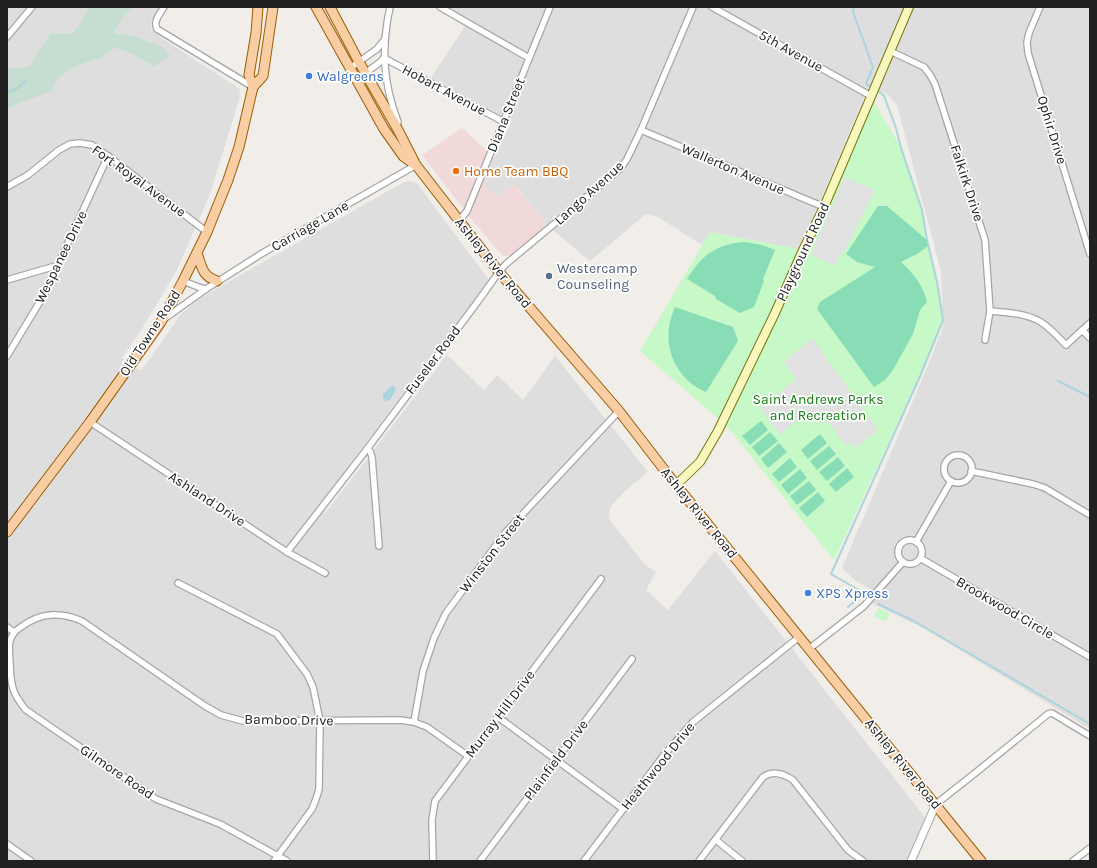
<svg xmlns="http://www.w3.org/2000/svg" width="1097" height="868" font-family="Karla,sans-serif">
	<rect width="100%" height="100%" fill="#f1ede8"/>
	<g fill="#dfdede">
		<polygon points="7,7 89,7 80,24 72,34 51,33 28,67 7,68"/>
		<polygon points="134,7 159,7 151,22 151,29 160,37 240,89 239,100 210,194 177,270 140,332 122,358 140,371 148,362 181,314 195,302 216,289 404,182 411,181 417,183 489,280 318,506 326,512 447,355 484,390 497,375 523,400 555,356 648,472 625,491 610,507 609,519 644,564 656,572 646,590 668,610 715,551 932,826 930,828 917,861 7,861 7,110 17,104 29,98 51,92 59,78 73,67 101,58 114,48 135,55 154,67 169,55 163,47 134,36 114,33 124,16"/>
		<polygon points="446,7 1090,7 1090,729 925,629 865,600 870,589 856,581 842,568 932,356 943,327 941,271 897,105 887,94 868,88 816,211 797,249 710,232 702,245 658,217 646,214 590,261 548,226 515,185 499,197 484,188 494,158 512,121 431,78 469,20"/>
	</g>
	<polygon fill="#f1d8d9" points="462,128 494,158 484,188 499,197 514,185 548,226 512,255 504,256 498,251 464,210 422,155"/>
	<path fill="#c5ded1" d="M89 7H134L124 16 114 33 134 36 163 47 170 55 154 67 135 55 114 48 101 58 73 67 59 78 51 92C35 97 21 101 7 110V68L28 67 51 33 72 34 80 24Z"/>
	<g fill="#c7f8c7">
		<polygon points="871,96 901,148 922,210 927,240 937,282 943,320 938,335 834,560 735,436 722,422 640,351 710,232 803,250"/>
		<polygon points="878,608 889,613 887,620 885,621 875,617 875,615"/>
	</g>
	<g fill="#88ddb6">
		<path d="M878 206H887L927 240 928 246 917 254 901 262C914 274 923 285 927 302L920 310 913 334 893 370 885 380 874 387 817 309 820 302 875 267 867 265 857 262 846 254Z"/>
		<path d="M744 242 762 245 775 250 763 279 764 281 754 307 740 313 716 299 715 296 687 279C701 256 716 244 744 242Z"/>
		<path d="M675 307 733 327 738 341 706 392C679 381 663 351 670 322 671 317 673 312 675 307Z"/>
		<polygon points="761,421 768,430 750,445 742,436"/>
		<polygon points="770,432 778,441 759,456 752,447"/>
		<polygon points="820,434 827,443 808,459 801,450"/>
		<polygon points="779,443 787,452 768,468 761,459"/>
		<polygon points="829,446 836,454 817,470 810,461"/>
		<polygon points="838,457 845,466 827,481 819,472"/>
		<polygon points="790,458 797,467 779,482 772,474"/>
		<polygon points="847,468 854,477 836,492 829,484"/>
		<polygon points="800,469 807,478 788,494 781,485"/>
		<polygon points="809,481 816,490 797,505 790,496"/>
		<polygon points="818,492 825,501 807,517 799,508"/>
	</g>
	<g fill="#e1e1e1">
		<polygon points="844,177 875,190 844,252 842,251 835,266 811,255"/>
		<polygon points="812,338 878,430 855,448 850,443 846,446 826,420 820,424 810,410 780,434 764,414 760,408 796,379 784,362"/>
	</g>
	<polygon fill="#aad5dd" points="391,386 394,386 396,390 390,400 385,401 383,399 383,394"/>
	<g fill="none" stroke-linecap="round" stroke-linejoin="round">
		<g stroke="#aad5dd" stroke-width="2">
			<polyline points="854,7 853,12 873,67 866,84 869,86"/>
			<polyline points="7,92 17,89 26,80"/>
			<polyline points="1058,381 1090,397"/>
			<polyline points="878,604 912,620 1090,724"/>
			<polyline points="848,607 864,593 831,574 921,374 943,320 937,282 927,240 922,210 901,148 896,128 884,96 879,92"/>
		</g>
		<g stroke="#a5a5a5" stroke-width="8">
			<g id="minor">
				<path d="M164 7C160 14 153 21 157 29L253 87"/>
				<path d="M390 7C381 48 383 83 398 122"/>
				<polyline points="440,7 529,58"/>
				<polyline points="712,7 871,96"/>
				<polyline points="1040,7 1029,33 1027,42 1028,53 1090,254"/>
				<polyline points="7,37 32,7"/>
				<polyline points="890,51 924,67 930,75 935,84 985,240 990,311 985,340"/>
				<polyline points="384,58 504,122"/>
				<polyline points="350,68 377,49 385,39"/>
				<polyline points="356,80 379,63 384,58"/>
				<polyline points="641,130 824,207"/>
				<polyline points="7,187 28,175 59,150 70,144 80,143 92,145 108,156 207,232"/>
				<polyline points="458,220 463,216 467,211 550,7"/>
				<polyline points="7,280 59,265"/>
				<polyline points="183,281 201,288 206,289 261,254 416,165 415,164"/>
				<path d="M990 311C1009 313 1030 313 1045 325 1053 331 1059 338 1066 345L1090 323"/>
				<polyline points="164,319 206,289"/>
				<polyline points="1082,330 1090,338"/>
				<polyline points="7,356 44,295 108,156"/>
				<polyline points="90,422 287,552 325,573"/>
				<polyline points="367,449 370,451 372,457 379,546"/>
				<circle cx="958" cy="469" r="14"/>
				<polyline points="971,471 1033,484 1045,488 1090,515"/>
				<circle cx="910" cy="552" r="12"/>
				<polyline points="916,542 951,481"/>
				<polyline points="287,552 367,449 476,304 499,272 506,264 620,169 627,159 641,130 693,7"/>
				<polyline points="920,558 1090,657"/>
				<polyline points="178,583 277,634 307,674 313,687 320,721 319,789 316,799 312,809 274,861"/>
				<polyline points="7,627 14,632"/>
				<polyline points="809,649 864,606 903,562"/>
				<polyline points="498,717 623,809"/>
				<polyline points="414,722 423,671 434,638 446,613 505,533 619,411"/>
				<polyline points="936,804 974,774 1048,714 1052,713 1090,736"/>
				<polyline points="716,840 742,861"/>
				<polyline points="7,844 31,861"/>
				<path d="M287 861 220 824 156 799 26 710C12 693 11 686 10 665 10 658 8 647 10 641 12 634 16 630 21 627 41 612 60 612 82 621L205 706 221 715 243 721 400 720 414 722 427 727 468 756"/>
				<polyline points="433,861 432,820 435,801 601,579"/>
				<polyline points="480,861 632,659"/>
				<polyline points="584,861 664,755 693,722 799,637"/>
				<path d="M699 861 763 777C773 770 784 774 793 780L848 850 863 861"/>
				<polyline points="1073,861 1090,848"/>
			</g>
		</g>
		<g stroke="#a5a5a5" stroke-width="9">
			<polyline id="tertiary" points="911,861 936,804"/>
		</g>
		<g stroke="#747708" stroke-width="10">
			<polyline id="secondary" points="676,485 700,462 718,431 775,313 803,250 824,207 909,7"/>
		</g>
		<g stroke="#995d04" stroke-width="11">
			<g id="primary">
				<polyline points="316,7 384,129 403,156 414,164"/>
				<polyline points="330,7 359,62 397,128 416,165 499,272 619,411 676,485 981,861"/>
				<polyline points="253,87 263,76 273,7"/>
				<polyline points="253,87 249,75 256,33 258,7"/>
				<path d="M197 253C202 267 202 276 217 281"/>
				<polyline points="7,532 90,422 161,322 183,281 207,232 228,180 239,147 253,87"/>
			</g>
		</g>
		<use href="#minor" stroke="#fff" stroke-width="5.5"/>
		<use href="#tertiary" stroke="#fff" stroke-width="7"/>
		<use href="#secondary" stroke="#f8f7be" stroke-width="8"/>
		<use href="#primary" stroke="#f9cea4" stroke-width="9"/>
	</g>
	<g fill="#3f7fe0" stroke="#fff" stroke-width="1.5">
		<circle cx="309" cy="76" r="4"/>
		<circle cx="808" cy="593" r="4"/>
	</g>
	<circle fill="#e8710a" stroke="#fff" stroke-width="1.5" cx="456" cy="171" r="4"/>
	<circle fill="#5c6f8a" stroke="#fff" stroke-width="1.5" cx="549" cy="276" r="4"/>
	<g text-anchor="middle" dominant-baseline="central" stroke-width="3.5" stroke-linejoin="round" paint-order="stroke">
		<g font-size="14" fill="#212121" stroke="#fff">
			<text transform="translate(791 51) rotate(29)">5th Avenue</text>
			<text transform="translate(444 90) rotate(28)">Hobart Avenue</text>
			<text transform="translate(506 115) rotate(-68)">Diana Street</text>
			<text transform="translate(1052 130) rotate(73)">Ophir Drive</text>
			<text transform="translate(733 169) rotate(23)">Wallerton Avenue</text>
			<text transform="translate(139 181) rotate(36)">Fort Royal Avenue</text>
			<text transform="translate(967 183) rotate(72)">Falkirk Drive</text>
			<text transform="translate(589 193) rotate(-42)">Lango Avenue</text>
			<text transform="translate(310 226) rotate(-30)">Carriage Lane</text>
			<text transform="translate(803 252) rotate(-65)">Playground Road</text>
			<text transform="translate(61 257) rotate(-64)">Wespanee Drive</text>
			<text transform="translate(493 263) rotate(51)">Ashley River Road</text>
			<text transform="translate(150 333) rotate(-57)">Old Towne Road</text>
			<text transform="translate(433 360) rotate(-53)">Fuseler Road</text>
			<text transform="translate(207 499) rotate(33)">Ashland Drive</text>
			<text transform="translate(699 513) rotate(51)">Ashley River Road</text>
			<text transform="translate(492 553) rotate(-52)">Winston Street</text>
			<text transform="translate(1005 608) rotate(30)">Brookwood Circle</text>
			<text transform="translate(500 714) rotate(-53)">Murray Hill Drive</text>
			<text transform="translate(289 720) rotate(1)">Bamboo Drive</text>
			<text transform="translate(556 760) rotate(-53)">Plainfield Drive</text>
			<text transform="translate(903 764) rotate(51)">Ashley River Road</text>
			<text transform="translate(658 766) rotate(-51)">Heathwood Drive</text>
			<text transform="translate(117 772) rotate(34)">Gilmore Road</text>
		</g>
		<g font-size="14" fill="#366cbe" stroke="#fff" text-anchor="start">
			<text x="317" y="76">Walgreens</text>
			<text x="816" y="593">XPS Xpress</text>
		</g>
		<g font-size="14" fill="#c56008" stroke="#fff" text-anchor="start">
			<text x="464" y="171">Home Team BBQ</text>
		</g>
		<g font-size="14" fill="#4e5e75" stroke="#fff" text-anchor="start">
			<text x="557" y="268">Westercamp<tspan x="557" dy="16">Counseling</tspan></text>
		</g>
		<g font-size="14" fill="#0f7f10" stroke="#fff">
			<text x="818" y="399">Saint Andrews Parks<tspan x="818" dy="16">and Recreation</tspan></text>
		</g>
	</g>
	<rect width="1097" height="868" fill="none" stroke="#212121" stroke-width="16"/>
</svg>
